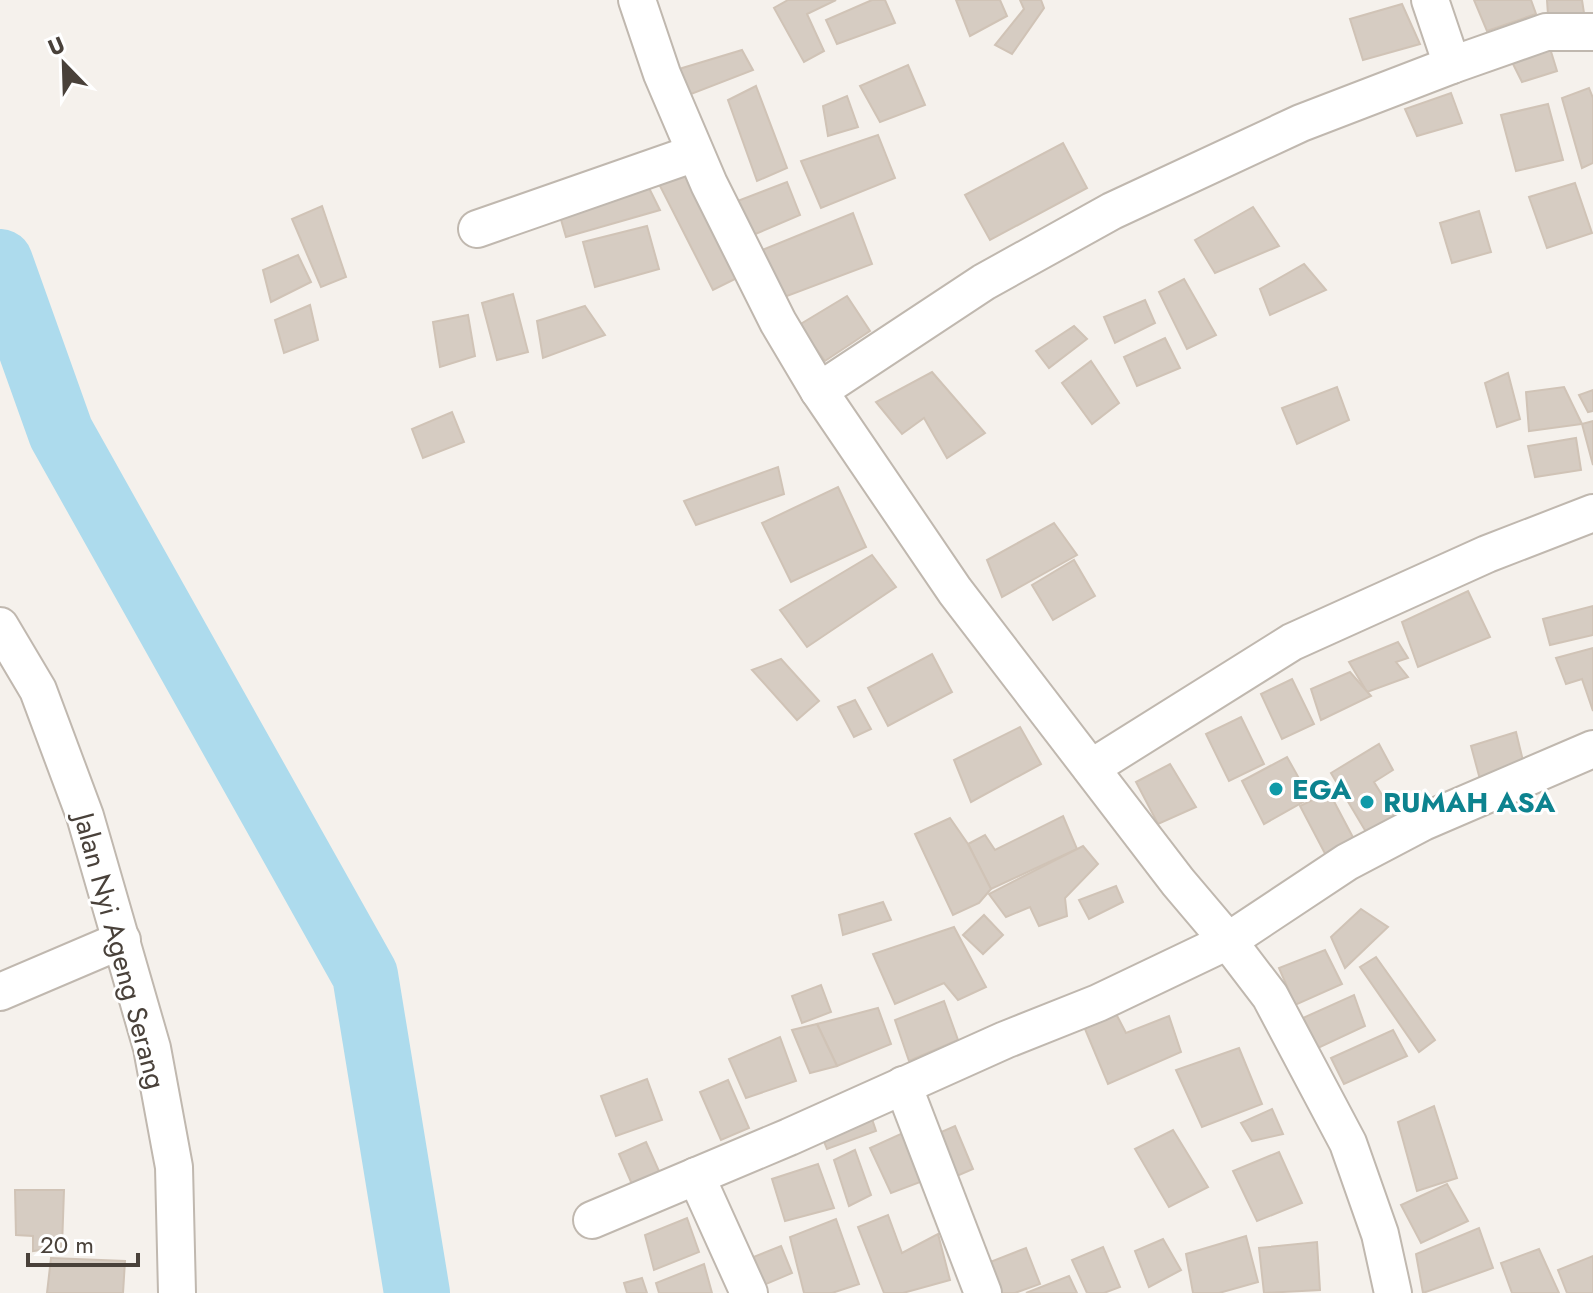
<svg xmlns="http://www.w3.org/2000/svg" width="1593" height="1293" font-family="Jost,sans-serif">
	<rect width="100%" height="100%" fill="#f5f1ec"/>
	<g fill="none" stroke-linecap="round" stroke-linejoin="round">
		<polyline stroke="#addbed" stroke-width="66" points="0,262 61,433 365,975 417,1293"/>
	</g>
	<g fill="#d6ccc2" stroke="#d0c3b6" stroke-width="2">
		<polygon points="788,0 836,0 807,14 824,51 804,62 774,8"/>
		<polygon points="872,0 885,0 895,23 837,44 826,20"/>
		<polygon points="956,0 1000,0 1007,16 970,36"/>
		<polygon points="1020,0 1041,0 1044,8 1012,54 995,45 1024,9"/>
		<polygon points="1474,0 1531,0 1536,14 1487,31"/>
		<polygon points="1547,0 1582,0 1584,13 1548,15"/>
		<polygon points="1402,4 1420,44 1363,60 1350,19"/>
		<polygon points="1549,45 1557,71 1522,82 1511,60"/>
		<polygon points="742,50 753,70 686,96 679,69"/>
		<polygon points="908,65 925,105 880,122 860,86"/>
		<polygon points="756,86 787,168 757,181 728,100"/>
		<polygon points="1589,88 1593,98 1593,163 1582,168 1562,98"/>
		<polygon points="1451,93 1462,123 1417,136 1405,109"/>
		<polygon points="847,96 858,127 828,136 823,106"/>
		<polygon points="1548,104 1563,160 1516,171 1501,115"/>
		<polygon points="878,135 895,178 821,208 801,161"/>
		<polygon points="1063,143 1087,188 990,240 965,195"/>
		<polygon points="690,168 741,276 713,290 659,184"/>
		<polygon points="787,182 800,215 739,241 727,205"/>
		<polygon points="1575,183 1592,233 1547,248 1529,197"/>
		<polygon points="647,184 660,210 566,237 560,216"/>
		<polygon points="322,206 346,277 321,287 292,219"/>
		<polygon points="1253,207 1279,246 1215,273 1195,240"/>
		<polygon points="1479,211 1491,252 1452,263 1440,223"/>
		<polygon points="853,213 872,264 779,299 760,251"/>
		<polygon points="647,226 659,269 595,287 583,242"/>
		<polygon points="298,255 311,282 271,302 263,270"/>
		<polygon points="1304,264 1326,290 1270,315 1260,289"/>
		<polygon points="1184,279 1216,335 1187,349 1159,292"/>
		<polygon points="513,294 528,352 497,360 482,303"/>
		<polygon points="847,296 870,331 825,361 799,325"/>
		<polygon points="1145,300 1155,323 1115,343 1104,317"/>
		<polygon points="310,305 318,340 284,353 275,320"/>
		<polygon points="585,306 605,335 543,358 537,321"/>
		<polygon points="468,315 475,356 440,367 433,322"/>
		<polygon points="1074,326 1087,339 1049,368 1036,351"/>
		<polygon points="1165,338 1180,368 1137,386 1124,357"/>
		<polygon points="1091,361 1119,403 1092,424 1062,383"/>
		<polygon points="932,372 985,433 947,458 924,418 902,434 876,402"/>
		<polygon points="1508,373 1520,419 1497,427 1485,383"/>
		<polygon points="1337,387 1349,420 1297,444 1282,408"/>
		<polygon points="1564,387 1582,424 1529,431 1526,392"/>
		<polygon points="1593,390 1593,411 1588,412 1579,395"/>
		<polygon points="452,412 464,442 423,458 412,429"/>
		<polygon points="1593,421 1593,465 1582,424"/>
		<polygon points="1576,438 1581,470 1535,477 1528,446"/>
		<polygon points="778,467 784,494 696,525 684,501"/>
		<polygon points="838,487 866,547 791,582 762,523"/>
		<polygon points="1054,523 1077,555 1002,597 987,560"/>
		<polygon points="872,555 896,587 807,647 780,610"/>
		<polygon points="1074,560 1095,596 1053,620 1032,585"/>
		<polygon points="1468,591 1490,637 1418,667 1402,622"/>
		<polygon points="1593,606 1593,635 1550,645 1543,619"/>
		<polygon points="1398,642 1408,658 1396,662 1408,677 1367,692 1349,662"/>
		<polygon points="1593,648 1593,711 1582,679 1566,684 1556,658"/>
		<polygon points="932,654 952,692 888,726 868,688"/>
		<polygon points="781,659 819,701 797,720 752,670"/>
		<polygon points="1350,672 1371,696 1321,720 1311,689"/>
		<polygon points="1292,679 1314,724 1282,739 1261,694"/>
		<polygon points="855,700 871,729 854,737 838,707"/>
		<polygon points="1241,717 1264,764 1229,781 1206,734"/>
		<polygon points="1020,727 1041,764 971,802 954,760"/>
		<polygon points="1516,732 1525,769 1481,783 1471,746"/>
		<polygon points="1379,744 1393,770 1374,782 1398,821 1369,837 1331,773"/>
		<polygon points="1287,757 1310,798 1264,824 1242,781"/>
		<polygon points="1170,764 1196,807 1158,824 1136,782"/>
		<polygon points="1329,792 1357,845 1330,863 1300,806"/>
		<polygon points="1063,816 1077,849 991,889 968,844 985,835 995,850"/>
		<polygon points="950,818 968,844 991,889 979,903 953,915 915,834"/>
		<polygon points="1083,846 1098,864 1065,898 1067,916 1039,926 1030,907 1006,917 989,894"/>
		<polygon points="1116,886 1123,902 1089,919 1079,900"/>
		<polygon points="883,902 891,920 843,935 839,915"/>
		<polygon points="1361,909 1388,927 1345,968 1331,937"/>
		<polygon points="984,915 1003,935 983,954 963,935"/>
		<polygon points="954,927 986,987 958,1000 944,983 895,1004 873,954"/>
		<polygon points="1325,950 1342,984 1295,1005 1279,968"/>
		<polygon points="1376,957 1435,1040 1419,1052 1360,967"/>
		<polygon points="821,985 831,1012 802,1023 792,996"/>
		<polygon points="1354,995 1365,1026 1318,1048 1303,1018"/>
		<polygon points="944,1001 958,1040 909,1061 895,1020"/>
		<polygon points="1112,1006 1126,1033 1169,1016 1181,1052 1108,1084 1080,1017"/>
		<polygon points="878,1008 891,1044 837,1066 817,1024"/>
		<polygon points="817,1024 837,1066 810,1073 792,1030"/>
		<polygon points="1393,1030 1407,1056 1344,1084 1331,1058"/>
		<polygon points="780,1037 796,1081 746,1098 729,1059"/>
		<polygon points="1239,1048 1262,1104 1202,1127 1176,1070"/>
		<polygon points="647,1079 662,1120 616,1136 601,1096"/>
		<polygon points="728,1080 749,1128 721,1140 700,1092"/>
		<polygon points="1434,1106 1457,1178 1417,1191 1398,1122"/>
		<polygon points="1272,1109 1283,1134 1252,1141 1241,1123"/>
		<polygon points="869,1110 876,1131 827,1149 819,1129"/>
		<polygon points="955,1126 973,1169 950,1179 932,1136"/>
		<polygon points="1173,1130 1208,1187 1169,1207 1135,1149"/>
		<polygon points="905,1132 923,1181 891,1193 870,1148"/>
		<polygon points="646,1142 662,1178 634,1189 619,1154"/>
		<polygon points="855,1150 871,1195 849,1206 834,1160"/>
		<polygon points="1279,1152 1302,1203 1257,1221 1233,1171"/>
		<polygon points="818,1164 834,1208 785,1221 772,1179"/>
		<polygon points="1447,1184 1468,1221 1421,1243 1401,1205"/>
		<polygon points="15,1190 64,1190 62,1247 33,1251 33,1236 16,1235"/>
		<polygon points="888,1215 902,1253 938,1234 950,1280 903,1293 884,1293 858,1227"/>
		<polygon points="687,1218 699,1252 654,1270 645,1235"/>
		<polygon points="836,1219 859,1284 832,1293 804,1293 790,1237"/>
		<polygon points="1479,1228 1493,1268 1423,1293 1416,1254"/>
		<polygon points="1246,1236 1258,1282 1219,1293 1193,1293 1186,1254"/>
		<polygon points="1163,1239 1181,1270 1149,1287 1135,1251"/>
		<polygon points="1317,1242 1320,1290 1264,1293 1259,1248"/>
		<polygon points="781,1246 792,1273 752,1290 741,1262"/>
		<polygon points="1103,1247 1120,1287 1104,1293 1087,1293 1072,1260"/>
		<polygon points="1026,1248 1040,1284 1015,1293 989,1293 980,1266"/>
		<polygon points="1539,1249 1559,1293 1512,1293 1501,1263"/>
		<polygon points="1593,1256 1593,1293 1567,1293 1558,1270"/>
		<polygon points="51,1258 125,1261 123,1293 47,1293"/>
		<polygon points="704,1264 712,1293 659,1293 656,1283"/>
		<polygon points="1069,1276 1077,1293 1026,1293"/>
		<polygon points="642,1278 647,1293 627,1293 624,1283"/>
	</g>
	<g fill="none" stroke-linecap="round" stroke-linejoin="round">
		<g stroke="#c0b8af" stroke-width="40">
			<g id="street">
				<polyline points="637,0 662,74 709,184 778,322 819,391 955,591 1178,882 1228,941 1270,996 1348,1143 1380,1234 1393,1293"/>
				<polyline points="1430,0 1452,65"/>
				<polyline points="477,229 695,153"/>
				<polyline points="819,391 984,282 1112,211 1301,123 1452,65 1546,32 1593,32"/>
				<polyline points="0,626 38,690 85,816 152,1048 174,1167 177,1293"/>
				<polyline points="1091,768 1292,642 1487,554 1593,513"/>
				<polyline points="0,992 122,940"/>
				<polyline points="903,1085 983,1293"/>
				<polyline points="696,1176 749,1293"/>
				<polyline points="592,1220 789,1137 1005,1040 1098,1003 1228,941 1347,862 1423,822 1593,749"/>
			</g>
		</g>
		<use href="#street" stroke="#fff" stroke-width="36"/>
	</g>
	<g fill="#0f9aa8" stroke="#fff" stroke-width="3">
		<circle cx="1276" cy="789" r="8"/>
		<circle cx="1367" cy="802" r="8"/>
	</g>
	<g text-anchor="middle" dominant-baseline="central" stroke-width="6" stroke-linejoin="round" paint-order="stroke">
		<g font-size="28" font-weight="bold" fill="#0d838f" stroke="#fff" text-anchor="start">
			<text x="1292" y="789">EGA</text>
			<text x="1383" y="802">RUMAH ASA</text>
		</g>
		<g font-size="28" fill="#49413a" stroke="#fff">
			<text transform="translate(120 951) rotate(75)">Jalan Nyi Ageng Serang</text>
		</g>
	</g>
	<g transform="translate(64 64) rotate(337)" stroke="#ffffff" stroke-width="6" paint-order="stroke">
	<path d="M0-6L14 30L0 20L-14 30Z" fill="#49413a"/>
	<text y="-12" font-size="22" font-weight="bold" text-anchor="middle" fill="#49413a">U</text>
	</g>
	<path d="M28 1253v12h110v-12" fill="none" stroke="#49413a" stroke-width="4"/>
	<text x="40" y="1253" font-size="24" fill="#49413a" stroke="#ffffff" stroke-width="6" paint-order="stroke">20 m</text>
</svg>
